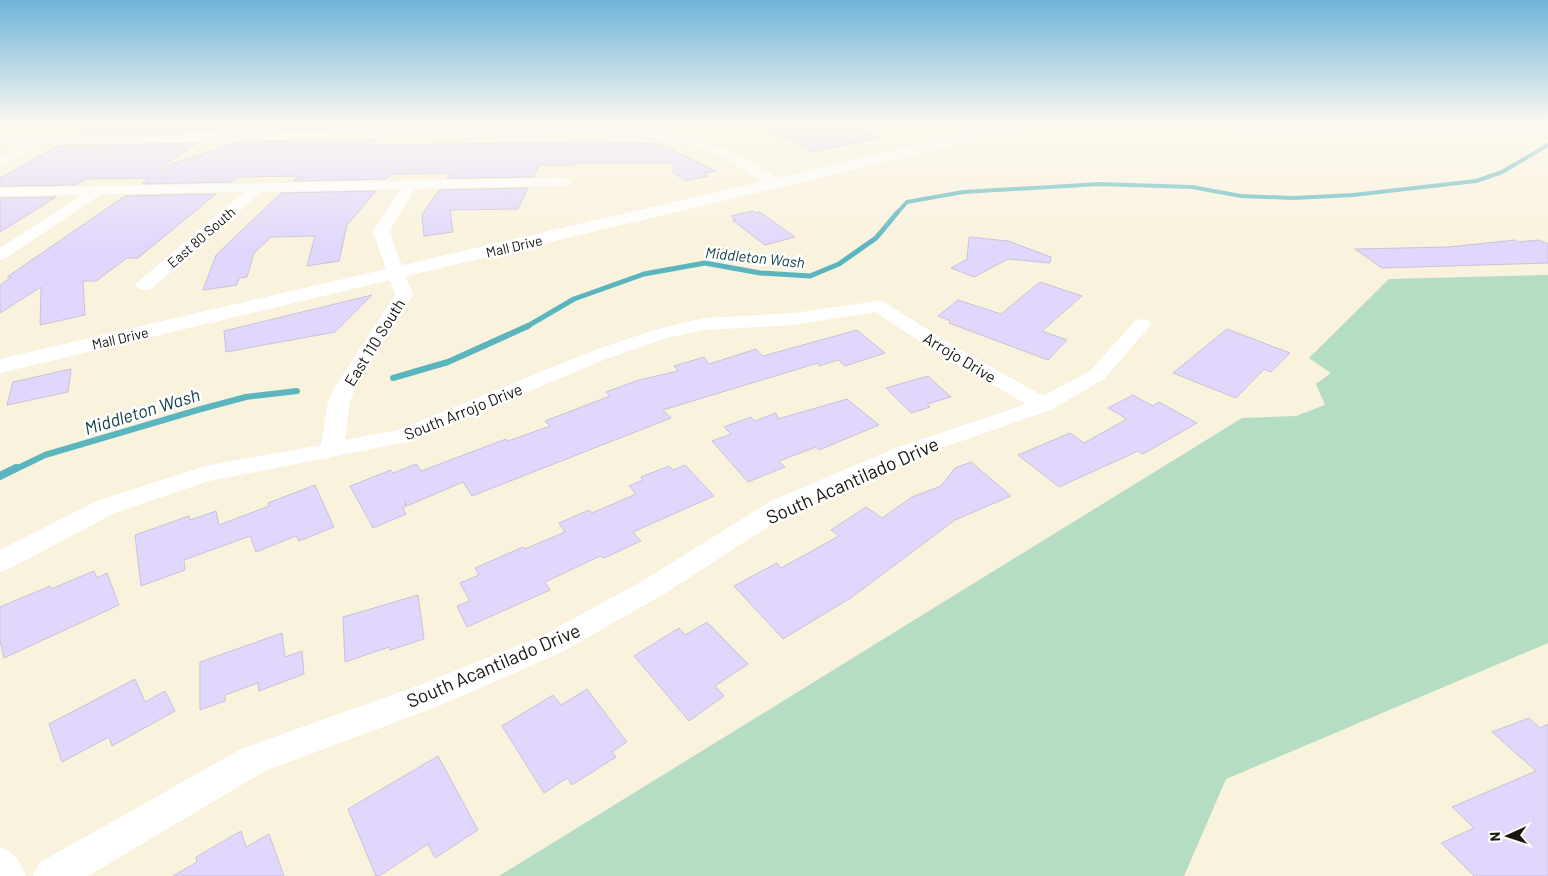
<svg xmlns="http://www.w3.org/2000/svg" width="1548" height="876" font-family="Barlow,sans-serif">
	<rect width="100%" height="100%" fill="#f9f2dd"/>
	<polygon fill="#b4ddc3" points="1548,275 1548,643 1226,779 1184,876 499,876 1242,418 1296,416 1325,405 1316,384 1331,373 1309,358 1389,279"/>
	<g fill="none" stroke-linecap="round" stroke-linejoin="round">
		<polyline stroke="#5ab5bf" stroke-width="4" points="896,214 907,202 963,192 1100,184 1192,187 1241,196 1293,198 1353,195 1476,181 1502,172 1548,145"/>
		<polyline stroke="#5ab5bf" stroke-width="5" points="526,327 574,299 644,274 705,263 760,273 810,276 839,264 876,238 897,213"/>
		<g stroke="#5ab5bf" stroke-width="6">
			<polyline points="393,378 448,362 528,326"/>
			<polyline points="14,470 45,455 201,409 246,397 297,391"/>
		</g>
		<polyline stroke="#5ab5bf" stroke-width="8" points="0,476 16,468"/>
	</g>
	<g fill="#e1d7fd" stroke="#c8c3d8">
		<polygon points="98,124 224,124 214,131 80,134"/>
		<polygon points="295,124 393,124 389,128 277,130"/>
		<polygon points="760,124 851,124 878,138 812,152"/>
		<polygon points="376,140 371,145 597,142 660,144 716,171 704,173 708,176 685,181 673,172 673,163 576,163 574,165 539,165 534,177 447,178 451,173 391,174 386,179 293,181 298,176 237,177 231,182 142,184 149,178 85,179 76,185 0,186 0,178 58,146 197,143 160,168 161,170 169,165 239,142"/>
		<polygon points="528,188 518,209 450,210 453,232 424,236 422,215 439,190"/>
		<polygon points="376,191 347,225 339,261 307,266 315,236 271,237 254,253 247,277 239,278 237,285 203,290 216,255 281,193"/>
		<polygon points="216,194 138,258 127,258 96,281 83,281 85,315 40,325 41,287 0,313 0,285 12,277 7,277 125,196"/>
		<polygon points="56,197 0,232 0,198"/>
		<polygon points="753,211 756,213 760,212 795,237 765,245 732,220 736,220 731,216"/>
		<polygon points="969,237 1008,241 1051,257 1050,263 1008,259 974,277 951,268 967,259"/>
		<polygon points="1515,240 1518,242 1539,240 1548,244 1548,263 1382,268 1355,249 1449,247"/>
		<polygon points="1040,282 1082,296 1042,331 1067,340 1048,360 949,323 951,321 938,316 958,300 1001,314"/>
		<polygon points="372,295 335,332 226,352 224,331"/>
		<polygon points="1227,329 1290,353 1271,372 1264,369 1236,398 1173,373"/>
		<polygon points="857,330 885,353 845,366 838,360 819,366 818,363 663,410 671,418 472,496 463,482 407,506 405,501 406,506 403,508 406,514 373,528 350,486 391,470 393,473 416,464 421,471 506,439 508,441 550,426 545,421 610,396 606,392 639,380 678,371 674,366 704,357 709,364 756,349 763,356"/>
		<polygon points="71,369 68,392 7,405 13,382"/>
		<polygon points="928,376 951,397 927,404 930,407 911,413 886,388"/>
		<polygon points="1133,395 1153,406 1159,402 1197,423 1143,454 1138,451 1059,487 1018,455 1070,433 1084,443 1127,419 1108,408"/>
		<polygon points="847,399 879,425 819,450 816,447 779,461 785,467 748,482 712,441 731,434 724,427 751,417 755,421 776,413 778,419"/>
		<polygon points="971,462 1011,496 955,520 852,597 783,639 734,586 777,563 781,568 839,536 831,530 866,507 882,518 912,497 941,486 955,468"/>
		<polygon points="685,465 714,496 633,532 641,541 604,558 600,556 545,582 550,590 467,627 457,606 470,601 460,583 479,575 475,568 523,547 525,549 565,532 559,523 589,510 592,513 636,494 629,486 643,480 641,477 669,466 673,470"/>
		<polygon points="315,485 334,527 299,541 296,536 256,552 250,536 184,560 185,570 141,586 135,535 189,516 190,520 216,511 219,525 269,506 268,503"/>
		<polygon points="94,571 97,578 107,573 119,605 4,658 0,641 0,607 50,586 51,589"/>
		<polygon points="418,595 424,639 390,650 389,647 345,662 343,617"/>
		<polygon points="707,622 748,664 715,686 724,696 689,721 634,656 679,628 685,635"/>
		<polygon points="282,633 285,657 302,651 304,674 259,691 258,683 225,695 225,701 200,710 200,662"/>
		<polygon points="135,679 145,702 165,691 175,711 112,746 109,737 62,762 49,724"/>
		<polygon points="587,689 627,742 612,752 616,757 572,785 567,778 544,793 502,726 553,695 561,705"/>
		<polygon points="1529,718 1540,728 1548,724 1548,876 1474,876 1441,843 1474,828 1452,807 1536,771 1492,732"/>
		<polygon points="438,756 478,830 435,858 428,844 379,876 376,876 348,809"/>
		<polygon points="241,831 246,847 269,834 284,876 173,876 197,862 196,857"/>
	</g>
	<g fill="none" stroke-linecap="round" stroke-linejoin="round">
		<g fill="#fff" fill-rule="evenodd">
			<polygon points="1206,124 1259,124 1295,127 1548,124 1548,130 1295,135 1212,128"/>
			<path d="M618 126C670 132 717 141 762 169 769 173 779 177 784 184L782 187C769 190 743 168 731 161 696 142 657 138 618 134L40 144 0 165V156L22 144 0 145V137Z"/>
			<polygon points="564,178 571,182 569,185 415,189 389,231 413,295 355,387 350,402 345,440 398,430 592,351 654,330 704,318 794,313 878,301 884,302 949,343 1043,396 1090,371 1135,321 1142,319 1149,321 1151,325 1104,379 1051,410 909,459 789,513 664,594 562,652 439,706 265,771 88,876 33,876 39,863 241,749 417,686 542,636 644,580 771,501 893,449 1026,404 935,351 875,312 794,325 704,330 667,338 606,359 412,441 209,481 115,513 9,569 0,572 0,550 97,501 205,466 321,445 328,402 335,387 395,295 373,231 401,189 261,192 151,289 145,290 139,289 136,285 139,281 244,192 101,194 6,258 0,260 0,248 82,195 0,196 0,188"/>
			<path d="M0 847C17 854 19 860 26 876H0Z"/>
		</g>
		<polygon fill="#fff" fill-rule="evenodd" points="1008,124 1035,124 1028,128 0,373 0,359"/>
	</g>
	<linearGradient id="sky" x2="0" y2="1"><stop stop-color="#6fb4d8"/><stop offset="0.5" stop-color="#fcf9f0"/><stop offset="1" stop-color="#fcf9f0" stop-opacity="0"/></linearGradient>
	<rect width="1548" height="247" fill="url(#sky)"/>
	<g text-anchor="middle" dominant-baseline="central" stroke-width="5" stroke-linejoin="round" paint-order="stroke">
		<g font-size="14" fill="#17150e" stroke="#fff">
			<text transform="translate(201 237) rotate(-41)">East 80 South</text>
			<text transform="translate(514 246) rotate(-13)">Mall Drive</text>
			<text transform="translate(120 338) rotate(-13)">Mall Drive</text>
		</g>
		<g font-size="15" font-style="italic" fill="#154045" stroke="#fff">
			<text transform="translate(755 257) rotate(6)">Middleton Wash</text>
		</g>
		<g font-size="16" fill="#17150e" stroke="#fff">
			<text transform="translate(374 342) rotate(-58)">East 110 South</text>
			<text transform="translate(960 357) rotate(31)">Arrojo Drive</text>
			<text transform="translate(463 411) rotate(-22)">South Arrojo Drive</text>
		</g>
		<g font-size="18" font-style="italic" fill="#154045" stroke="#fff">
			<text transform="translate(142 411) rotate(-17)">Middleton Wash</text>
		</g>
		<g font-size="19" fill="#17150e" stroke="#fff">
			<text transform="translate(852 480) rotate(-24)">South Acantilado Drive</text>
			<text transform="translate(493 665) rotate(-23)">South Acantilado Drive</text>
		</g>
	</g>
	<g transform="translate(1508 836) rotate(267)" stroke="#ffffff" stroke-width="4" paint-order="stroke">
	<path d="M0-4L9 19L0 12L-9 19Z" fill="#17150e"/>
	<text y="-8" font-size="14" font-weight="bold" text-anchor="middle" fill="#17150e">N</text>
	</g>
</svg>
